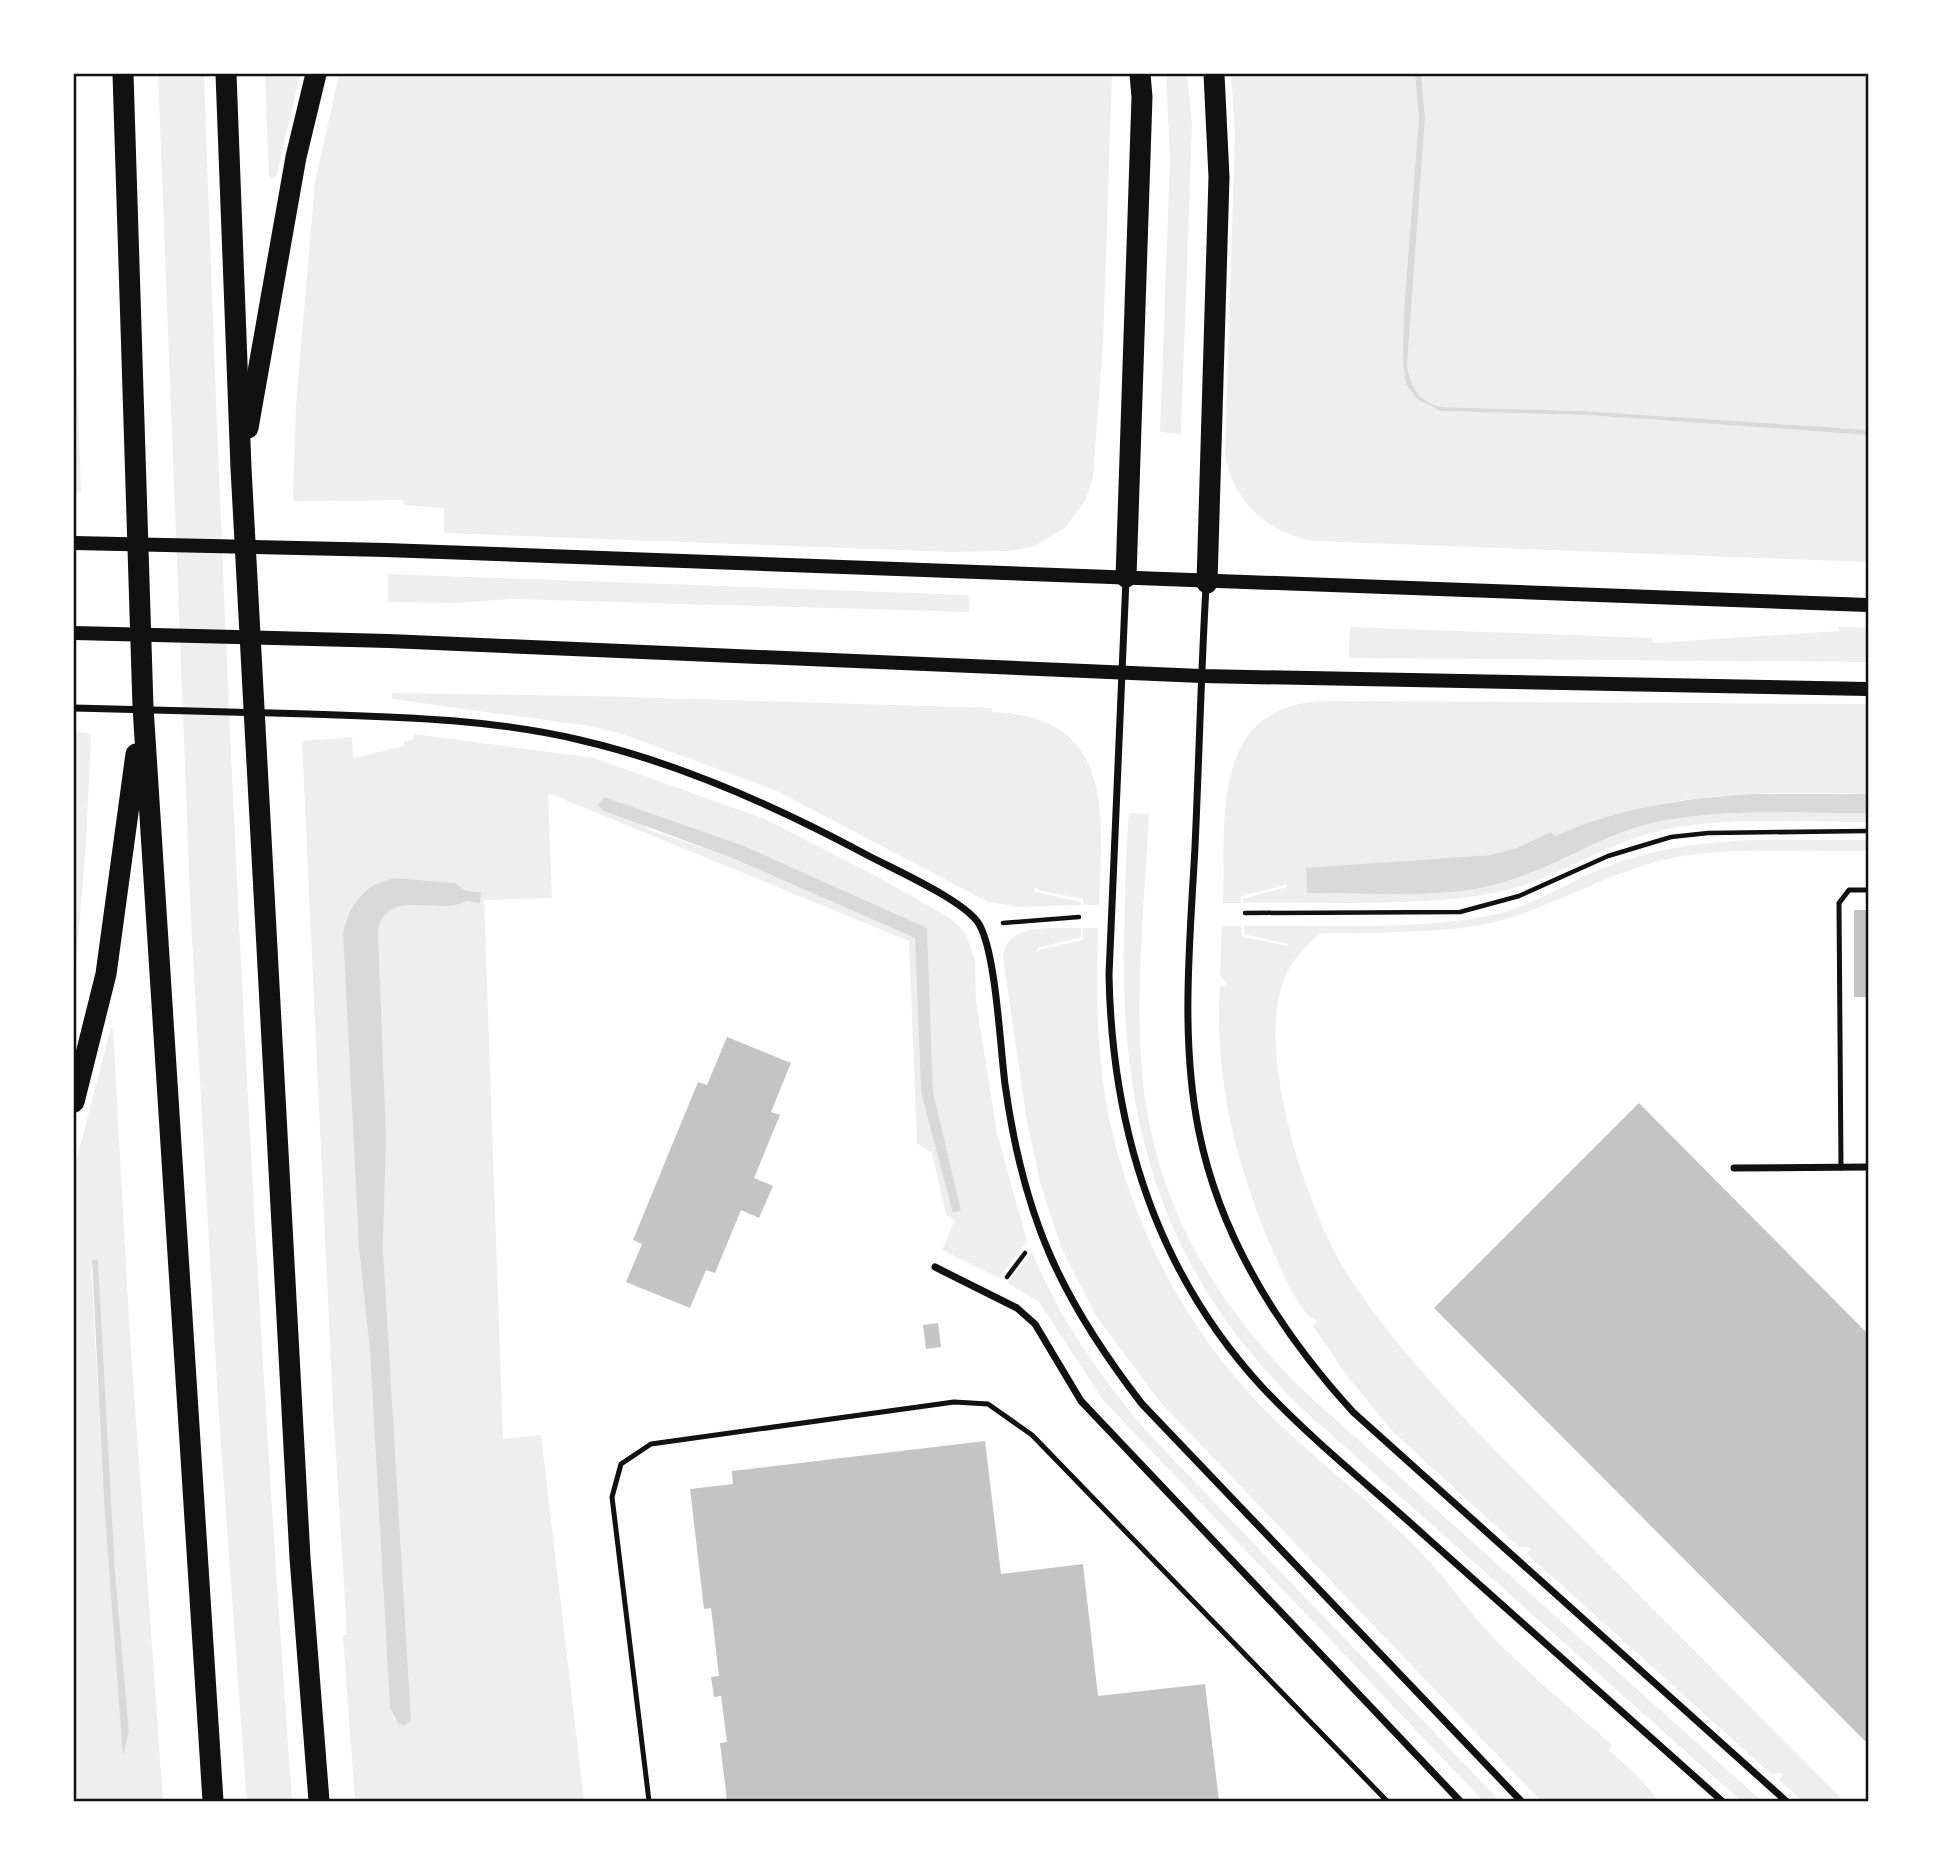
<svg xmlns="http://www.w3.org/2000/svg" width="1942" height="1875" font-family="'Asap Condensed',sans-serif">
	<rect width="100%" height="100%" fill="#fff"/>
	<g fill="#eee" fill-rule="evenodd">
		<path d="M158 74H204C224 650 250 1226 292 1801H247L245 1779 218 1402 191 921Z"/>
		<polygon points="265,74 300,74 277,174 273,179 269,176"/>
		<polygon points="339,74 1112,74 1103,343 1093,477 1086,499 1065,528 1033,547 1008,551 952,552 444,533 444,508 404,505 403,500 293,501 296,405 315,183"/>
		<polygon points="1166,74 1187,74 1192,124 1181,434 1160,432 1170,160"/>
		<path d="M1231 74H1415L1419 117 1404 309 1403 364 1406 384 1417 399 1441 411 1588 415 1868 435V562L1314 541C1267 533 1234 502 1225 455L1235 133Z"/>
		<path d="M1421 74H1868V430L1583 411 1441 407C1418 400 1410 388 1407 365L1425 118Z"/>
		<polygon points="74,281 81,492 74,493"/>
		<polygon points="388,574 969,595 969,612 512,599 454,603 388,602"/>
		<polygon points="1350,627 1652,638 1653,643 1838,631 1839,627 1868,628 1868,662 1349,658"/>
		<path d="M392 693 592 696 992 708V712C1116 716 1102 814 1099 905H1083V899L1038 890 1036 887 1035 892 1081 902V905L1019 907 988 902 777 791 623 734 589 726 392 699Z"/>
		<path d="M1365 701 1868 704V794C1796 793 1722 790 1651 806 1597 817 1545 846 1493 854 1432 864 1368 864 1307 868L1308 893C1373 892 1446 901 1509 881 1562 865 1606 832 1662 821 1729 808 1800 814 1868 813V822C1798 823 1720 815 1651 833 1596 848 1549 883 1493 893 1414 908 1324 901 1243 903V899L1287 887 1286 882 1285 885 1241 896V903H1223C1226 835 1210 726 1295 705 1317 699 1342 702 1365 701Z"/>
		<polygon points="74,731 91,734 86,843 74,989"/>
		<path d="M414 734 594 758 765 819 876 876 950 918 965 932 975 960 976 1001 997 1133 1027 1241 999 1278 942 1250 955 1220 946 1215 932 1153 917 1143 909 941 548 793 552 898 484 900 503 1439 541 1435 584 1801H355L343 1636 347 1634 333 1407 302 741 352 737 353 758 404 746V741L413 740ZM604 798 744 846 927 928 933 1092 961 1210 921 1092 915 938 732 858 650 830 601 799ZM395 878 455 883 466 891 481 892 479 903 465 901C439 917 387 886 378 931L386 1136 383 1249 411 1720 394 1719 390 1709 370 1351 359 1248 343 933C348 904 365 884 395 878Z"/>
		<path d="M1129 813 1149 814C1145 895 1136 978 1141 1058 1149 1194 1210 1300 1306 1393L1762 1801H1741L1308 1414C1154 1268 1116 1110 1125 904 1126 874 1126 843 1129 813Z"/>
		<path d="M1750 840H1868V851C1807 852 1744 847 1683 856 1619 866 1564 902 1503 920 1454 935 1372 931 1319 934 1309 944 1297 955 1290 967 1248 1037 1307 1211 1348 1275 1403 1361 1490 1445 1562 1517 1656 1612 1750 1707 1844 1801H1802L1779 1780 1783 1775 1781 1773 1771 1774 1527 1554 1531 1548 1519 1547 1394 1433 1348 1377 1313 1326 1318 1322C1314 1318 1309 1318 1306 1313 1290 1293 1279 1265 1269 1242 1235 1160 1214 1075 1220 986H1226V983L1220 975 1222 926H1241L1242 937 1288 946V944L1244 934V926C1324 924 1423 932 1500 913 1535 904 1566 884 1598 870 1648 849 1697 843 1750 840Z"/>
		<path d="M1081 928V937L1037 948V953L1039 950 1083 940V928H1098C1097 974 1096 1019 1101 1065 1114 1191 1175 1318 1263 1408 1309 1454 1361 1494 1408 1539 1439 1568 1462 1604 1491 1635 1528 1674 1572 1709 1612 1745L1609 1750 1637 1775 1659 1801H1541L1161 1403 1096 1316 1061 1247 1040 1182 1026 1116 1003 957C1006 921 1055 929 1081 928Z"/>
		<path d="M111 1028 113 1030 130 1337 163 1801H74V1169ZM98 1260 115 1572 129 1732 124 1752 104 1501 91 1265Z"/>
		<path d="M1032 1252C1061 1322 1102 1379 1151 1436L1500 1801H1483L1103 1400 1039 1302 1008 1283Z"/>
	</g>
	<g fill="#d9d9d9">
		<path d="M1415 74H1421L1425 118 1407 365C1410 387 1418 401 1441 407L1583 411 1839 428 1868 430V435L1588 415 1441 411 1417 399 1406 384 1403 364 1404 309 1419 117Z"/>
		<path d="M1752 794H1868V813C1800 814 1729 808 1661 821 1606 832 1561 865 1508 881 1446 901 1372 892 1307 893L1306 868 1490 855 1517 848 1551 832 1555 836C1618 808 1684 798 1752 794Z"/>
		<polygon points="604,797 744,846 927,928 933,1092 961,1210 953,1213 921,1092 915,938 732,858 602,810 598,805"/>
		<path d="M395 878 455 883 466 891 481 892 480 903 466 901C439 917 387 886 378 931L386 1136 383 1249 411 1720 405 1725 398 1723 390 1709 370 1351 359 1248 343 933C349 904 364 884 395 878Z"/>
		<polygon points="92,1260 98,1260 115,1572 129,1732 123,1756 104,1501"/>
	</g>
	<g fill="#c4c4c4">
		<rect x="1854" y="910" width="14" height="87"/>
		<polygon points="727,1037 791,1063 771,1112 780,1115 754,1178 773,1186 759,1218 741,1210 715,1273 706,1270 690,1308 626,1282 642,1244 633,1240 698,1082 707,1085"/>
		<polygon points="1639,1103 1868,1334 1868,1744 1434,1308"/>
		<polygon points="938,1323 941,1347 926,1349 923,1325"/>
		<polygon points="985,1441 1001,1574 1083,1564 1098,1696 1205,1684 1219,1801 727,1801 720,1743 727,1742 721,1696 714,1697 711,1677 719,1676 711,1608 704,1609 690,1489 733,1484 732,1471"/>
	</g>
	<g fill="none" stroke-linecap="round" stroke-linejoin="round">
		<g stroke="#111" stroke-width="4.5">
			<polyline points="1245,913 1460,912 1519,896 1608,856 1671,837 1708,833 1868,831"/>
			<polyline points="1003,923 1079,917"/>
			<polyline points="1007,1277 1025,1253"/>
		</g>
		<g stroke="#111" stroke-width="5">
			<polyline points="1841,1168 1839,903 1849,890 1868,890"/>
			<polyline points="649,1801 612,1497 621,1464 651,1444 954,1402 988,1404 1032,1435 1387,1801"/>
		</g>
		<g stroke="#111" stroke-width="7">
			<path d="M1126 579 1109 975C1112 1130 1156 1272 1263 1388 1313 1441 1371 1487 1425 1536 1524 1625 1623 1713 1722 1801"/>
			<path d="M1206 587C1201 673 1199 760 1195 847 1190 941 1180 1039 1199 1132 1221 1240 1280 1332 1353 1412L1786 1801"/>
			<path d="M74 708C152 710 231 712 309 714 399 717 492 719 580 740 680 763 776 806 867 855 893 869 964 900 979 924 996 953 1000 1046 1005 1084 1023 1216 1060 1298 1142 1404L1521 1801"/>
			<polyline points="1734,1168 1868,1167"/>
			<polyline points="935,1267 1017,1308 1035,1324 1081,1401 1460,1801"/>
		</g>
		<g stroke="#111" stroke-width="14">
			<polyline points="74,543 386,550 1868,605"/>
			<polyline points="74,633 389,641 1201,676 1868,689"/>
		</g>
		<g stroke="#111" stroke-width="21">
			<polyline points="123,74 143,707 213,1801"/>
			<polyline points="226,74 241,468 300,1558 319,1801"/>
			<polyline points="248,428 296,157 316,74"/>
			<polyline points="1126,577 1142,97 1140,74"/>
			<polyline points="1207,583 1219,177 1214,74"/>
			<polyline points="74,1102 106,974 136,754"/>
		</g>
	</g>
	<rect width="1942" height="1875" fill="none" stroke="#ffffff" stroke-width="150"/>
	<rect x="75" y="75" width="1792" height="1725" fill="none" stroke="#111" stroke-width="2.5"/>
</svg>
